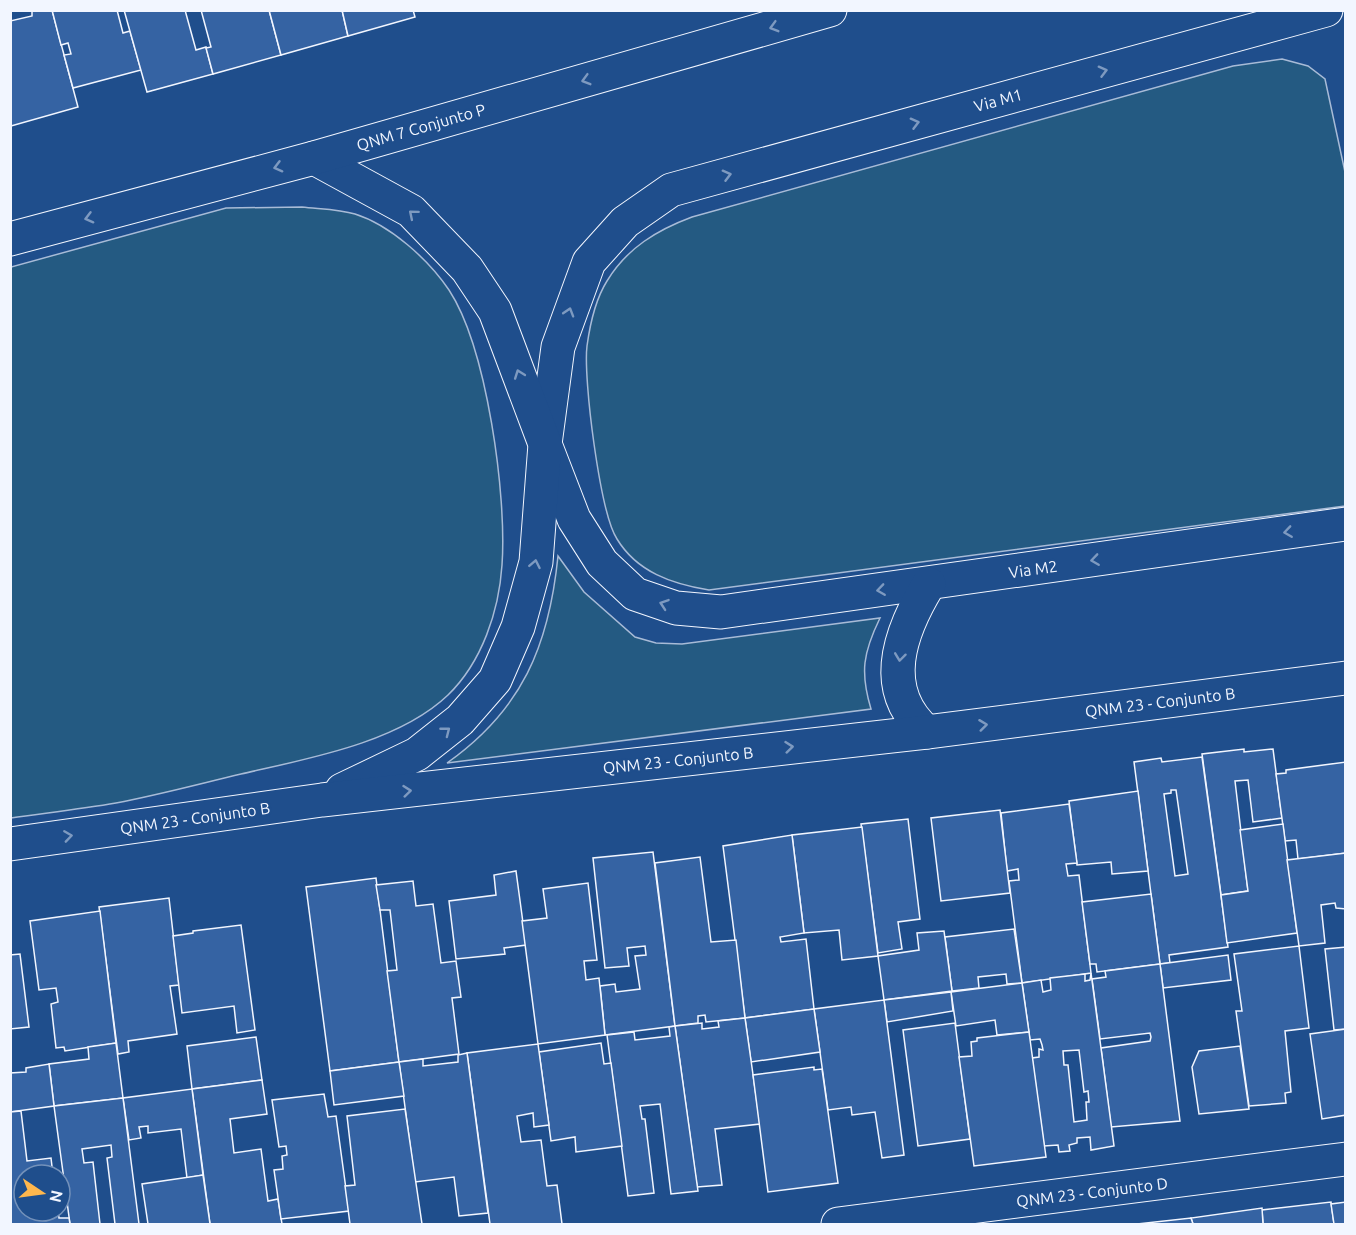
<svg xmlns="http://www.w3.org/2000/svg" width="1356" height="1235" font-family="Ubuntu,sans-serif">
	<rect width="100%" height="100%" fill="#1f4e8c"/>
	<g fill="#245a82" stroke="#a8bbd7" stroke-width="1.5">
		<path d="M1282 59 1308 66 1325 79 1345 172V506L709 590C672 584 637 572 617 539 600 513 583 378 587 346 590 324 595 300 607 281 627 248 657 230 692 217L1233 66Z"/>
		<path d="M302 207C319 209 339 209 355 214 390 225 428 259 449 290 487 348 507 496 502 565 499 611 482 662 448 695 398 743 306 759 241 774 199 784 158 795 116 803 81 809 46 813 11 818V267L226 208Z"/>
		<path d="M558 556 584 592 635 637 656 643 682 644 880 618C863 653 860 672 871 709L447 763C522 710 549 646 558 556Z"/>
	</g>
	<g fill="#3563a3" stroke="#f2f6ff" stroke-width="1.5" fill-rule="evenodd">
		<polygon points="32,10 52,10 78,107 11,126 10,21 32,16"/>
		<polygon points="52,10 117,10 123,33 130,31 141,70 73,88 64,55 71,54 68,43 61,45"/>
		<polygon points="124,10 185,10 196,50 206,47 213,74 147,92"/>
		<polygon points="201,10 269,10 281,55 213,74 206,48 211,47"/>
		<polygon points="269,10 342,10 348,36 281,55"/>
		<polygon points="342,10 413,10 415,17 348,36"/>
		<polygon points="1244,749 1244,752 1273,749 1282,818 1253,822 1248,780 1235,781 1248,891 1221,895 1202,754"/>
		<path d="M1202 757 1228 947 1169 955 1170 963 1160 964 1134 762 1161 758 1162 762ZM1171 790H1176L1188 874 1175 876 1164 794 1171 793Z"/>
		<polygon points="1346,762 1346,853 1298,859 1296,840 1285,841 1276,774 1286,773 1286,770"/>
		<polygon points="1138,791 1148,871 1112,874 1111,862 1077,865 1069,801"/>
		<polygon points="1069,804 1077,863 1066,864 1068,876 1079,875 1091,973 1022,983 1009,881 1019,880 1018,869 1007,871 1001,813"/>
		<polygon points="1000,810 1010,893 941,901 931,818"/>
		<polygon points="908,819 920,919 898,922 902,949 878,953 861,824"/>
		<polygon points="1283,824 1297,933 1227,943 1221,895 1248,891 1240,830"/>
		<polygon points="862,827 878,956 842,960 839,930 804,933 792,835"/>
		<polygon points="792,835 804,933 780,937 781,942 806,939 814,1009 745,1018 723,846"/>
		<polygon points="653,852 675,1026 605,1035 600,986 615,984 616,992 640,989 635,956 646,955 645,946 627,948 629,966 605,968 593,858"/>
		<polygon points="1346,853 1346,909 1336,908 1335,903 1321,905 1325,943 1299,946 1287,860"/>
		<polygon points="700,857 711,942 736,940 745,1018 706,1022 705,1015 698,1016 698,1023 675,1026 655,863"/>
		<polygon points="516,871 526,945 504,948 505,954 456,959 449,901 496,895 494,875"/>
		<polygon points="376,878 399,1062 330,1071 306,887"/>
		<polygon points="413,881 416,906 433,904 441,963 456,961 461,997 452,998 459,1054 399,1062 387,971 397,970 390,910 380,910 376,885"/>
		<polygon points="588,883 597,960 584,961 586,980 599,978 605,1035 538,1044 522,921 547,918 543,889"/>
		<polygon points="1151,894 1160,964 1097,972 1096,964 1090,964 1082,902"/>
		<polygon points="169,898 179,985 170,986 177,1034 128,1041 129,1052 118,1054 99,907"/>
		<polygon points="100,911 116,1043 65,1051 64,1047 56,1048 51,1004 58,1002 56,988 39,990 30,921"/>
		<polygon points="241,925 255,1030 237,1033 234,1006 182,1013 173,936 193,933 193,931"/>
		<polygon points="1014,929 1022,983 1007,984 1006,974 978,977 979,988 952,991 945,937"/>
		<polygon points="944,931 952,991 884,1000 878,956 919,950 917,933"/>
		<polygon points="1299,946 1309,1028 1285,1031 1291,1092 1285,1093 1286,1103 1249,1106 1236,1011 1242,1011 1234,954"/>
		<polygon points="1346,947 1346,1029 1334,1030 1325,949"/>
		<polygon points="20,954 29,1027 10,1029 10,955"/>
		<polygon points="1228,955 1231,980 1163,988 1160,964"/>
		<polygon points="1160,964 1180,1121 1111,1127 1101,1048 1150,1041 1151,1037 1150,1033 1100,1039 1092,979 1106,977 1105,971"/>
		<path d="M1091 973 1114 1146 1091 1150 1090 1137 1077 1138V1143L1069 1145 1070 1151 1059 1152 1058 1145 1044 1146 1032 1058 1039 1057V1049L1043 1050 1042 1045 1040 1039 1030 1040 1022 983 1041 980 1043 992 1051 990 1050 978 1085 974V981L1090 980ZM1079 1050 1084 1092 1088 1091 1089 1102H1086L1087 1120 1074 1122 1068 1065H1064L1063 1051Z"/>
		<polygon points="1022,983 1029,1032 997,1035 995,1020 956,1026 951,992"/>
		<polygon points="951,992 953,1011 887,1022 884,1000"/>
		<polygon points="884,1000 904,1155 882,1158 875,1112 852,1115 851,1107 828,1110 814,1009"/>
		<polygon points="814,1009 820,1052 751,1062 745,1018"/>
		<polygon points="745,1018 760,1124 715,1129 722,1185 697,1187 675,1026 702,1023 702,1029 719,1027 718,1021"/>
		<polygon points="955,1023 970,1139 918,1146 903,1030"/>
		<polygon points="675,1026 698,1191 671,1194 660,1104 640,1106 642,1119 645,1119 654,1193 628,1196 607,1035 634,1032 635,1040 670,1036 669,1027"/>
		<polygon points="1346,1029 1346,1115 1322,1119 1310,1034"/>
		<polygon points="1029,1032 1046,1157 974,1166 959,1057 972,1056 971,1042 977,1041 977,1038"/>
		<polygon points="256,1037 262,1080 192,1089 187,1046"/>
		<polygon points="116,1043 123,1098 54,1106 49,1064 89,1059 88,1047"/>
		<polygon points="601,1043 604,1064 611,1063 622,1146 576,1152 575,1137 551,1141 539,1052"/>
		<polygon points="538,1044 549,1125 534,1127 533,1113 517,1116 521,1142 541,1140 547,1186 557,1185 562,1224 490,1224 467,1053"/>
		<polygon points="1240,1046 1249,1109 1199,1114 1192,1067 1199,1051"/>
		<polygon points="467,1053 488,1213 459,1216 454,1177 415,1182 399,1062 423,1059 423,1066 458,1062 458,1055"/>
		<polygon points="399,1062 404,1096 334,1105 330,1071"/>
		<polygon points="49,1064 54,1106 10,1112 10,1073 26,1072 26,1068"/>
		<polygon points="814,1067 814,1070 822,1069 838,1183 768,1192 753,1075"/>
		<polygon points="262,1080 267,1114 230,1119 234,1153 261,1149 268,1201 278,1199 282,1224 210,1224 192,1089"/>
		<polygon points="192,1089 203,1175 187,1178 181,1129 148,1133 148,1126 139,1127 141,1138 129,1140 123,1098"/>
		<polygon points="324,1094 328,1117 336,1116 349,1211 281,1219 274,1170 283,1169 282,1156 287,1155 286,1146 279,1147 272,1100"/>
		<polygon points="123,1098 139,1224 115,1224 107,1158 112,1157 111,1145 82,1149 84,1163 93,1162 100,1224 70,1224 54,1106"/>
		<polygon points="405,1109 422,1224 350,1224 345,1186 355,1185 347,1116"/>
		<polygon points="21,1111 27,1161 51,1158 53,1175 24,1175 24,1211 58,1211 59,1218 69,1218 70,1224 10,1224 10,1112"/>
		<polygon points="203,1175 210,1224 148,1224 142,1184"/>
		<polygon points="1331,1202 1334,1224 1263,1224 1262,1210"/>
		<polygon points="1346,1202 1346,1224 1334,1224 1331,1204"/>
		<polygon points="1262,1208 1263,1224 1193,1224 1191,1218"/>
		<polygon points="1191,1218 1193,1224 1137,1224"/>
	</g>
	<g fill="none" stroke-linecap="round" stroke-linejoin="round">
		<g stroke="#f2f6ff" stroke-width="35">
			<polyline id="minor" points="838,1224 1346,1159"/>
		</g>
		<g stroke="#f2f6ff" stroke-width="35">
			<g id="secondary">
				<polyline points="1326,10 671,190 625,222 589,262 558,347 545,444 574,519 602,563 635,594 676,608 721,612 1346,524"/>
				<polyline points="314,158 411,211 467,269 495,311 545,444 536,562 518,627 495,680 460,720 417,754 342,790"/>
				<polyline points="10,239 314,158 830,10"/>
				<path d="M927 732C878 690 900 631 929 584"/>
				<polyline points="10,844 322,800 927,732 1346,678"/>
			</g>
		</g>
		<use href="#minor" stroke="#1f4e8c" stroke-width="33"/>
		<use href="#secondary" stroke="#1f4e8c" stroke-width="33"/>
	</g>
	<defs><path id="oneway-chevron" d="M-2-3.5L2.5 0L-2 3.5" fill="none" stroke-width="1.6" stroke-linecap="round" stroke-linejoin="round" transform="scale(1.5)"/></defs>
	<g stroke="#7e9ac0">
		<use href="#oneway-chevron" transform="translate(774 27) rotate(164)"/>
		<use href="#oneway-chevron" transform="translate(1103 71) rotate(-15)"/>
		<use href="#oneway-chevron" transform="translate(586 80) rotate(164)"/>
		<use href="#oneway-chevron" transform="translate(915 123) rotate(-15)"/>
		<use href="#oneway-chevron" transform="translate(278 167) rotate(165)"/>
		<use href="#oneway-chevron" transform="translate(727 175) rotate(-15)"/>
		<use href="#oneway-chevron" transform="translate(413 214) rotate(-140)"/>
		<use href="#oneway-chevron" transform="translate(89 218) rotate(165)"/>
		<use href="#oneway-chevron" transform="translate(569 312) rotate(-73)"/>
		<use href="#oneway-chevron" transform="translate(519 374) rotate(-110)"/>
		<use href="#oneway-chevron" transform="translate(1288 532) rotate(172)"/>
		<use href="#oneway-chevron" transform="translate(1095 560) rotate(172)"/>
		<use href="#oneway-chevron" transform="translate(535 564) rotate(-79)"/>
		<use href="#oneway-chevron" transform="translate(881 590) rotate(172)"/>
		<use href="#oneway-chevron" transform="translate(664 604) rotate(-161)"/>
		<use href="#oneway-chevron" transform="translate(900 657) rotate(97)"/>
		<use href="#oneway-chevron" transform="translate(983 725) rotate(-7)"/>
		<use href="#oneway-chevron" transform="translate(446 731) rotate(-38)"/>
		<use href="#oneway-chevron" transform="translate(789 747) rotate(-6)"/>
		<use href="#oneway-chevron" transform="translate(407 791) rotate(-6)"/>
		<use href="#oneway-chevron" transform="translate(68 836) rotate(-8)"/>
	</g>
	<g text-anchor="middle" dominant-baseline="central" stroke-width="4.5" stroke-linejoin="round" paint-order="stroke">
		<g font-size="16" fill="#f2f6ff" stroke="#1f4e8c">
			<text transform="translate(998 100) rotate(-15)">Via M1</text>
			<text transform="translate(421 127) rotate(-16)">QNM 7 Conjunto P</text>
			<text transform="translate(1033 569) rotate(-8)">Via M2</text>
			<text transform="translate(1160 702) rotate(-7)">QNM 23 - Conjunto B</text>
			<text transform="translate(678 760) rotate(-6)">QNM 23 - Conjunto B</text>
			<text transform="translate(195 818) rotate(-8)">QNM 23 - Conjunto B</text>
			<text transform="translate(1092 1192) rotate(-7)">QNM 23 - Conjunto D</text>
		</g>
	</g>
	<rect width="1356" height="1235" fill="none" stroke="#f2f6ff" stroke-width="24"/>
	<g transform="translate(42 1193) rotate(103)"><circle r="28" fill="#1f4e8c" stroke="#7391ba" stroke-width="1.5"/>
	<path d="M0-4.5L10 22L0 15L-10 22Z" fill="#ffb74d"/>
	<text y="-9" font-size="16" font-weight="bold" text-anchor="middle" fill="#f2f6ff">N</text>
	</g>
</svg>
